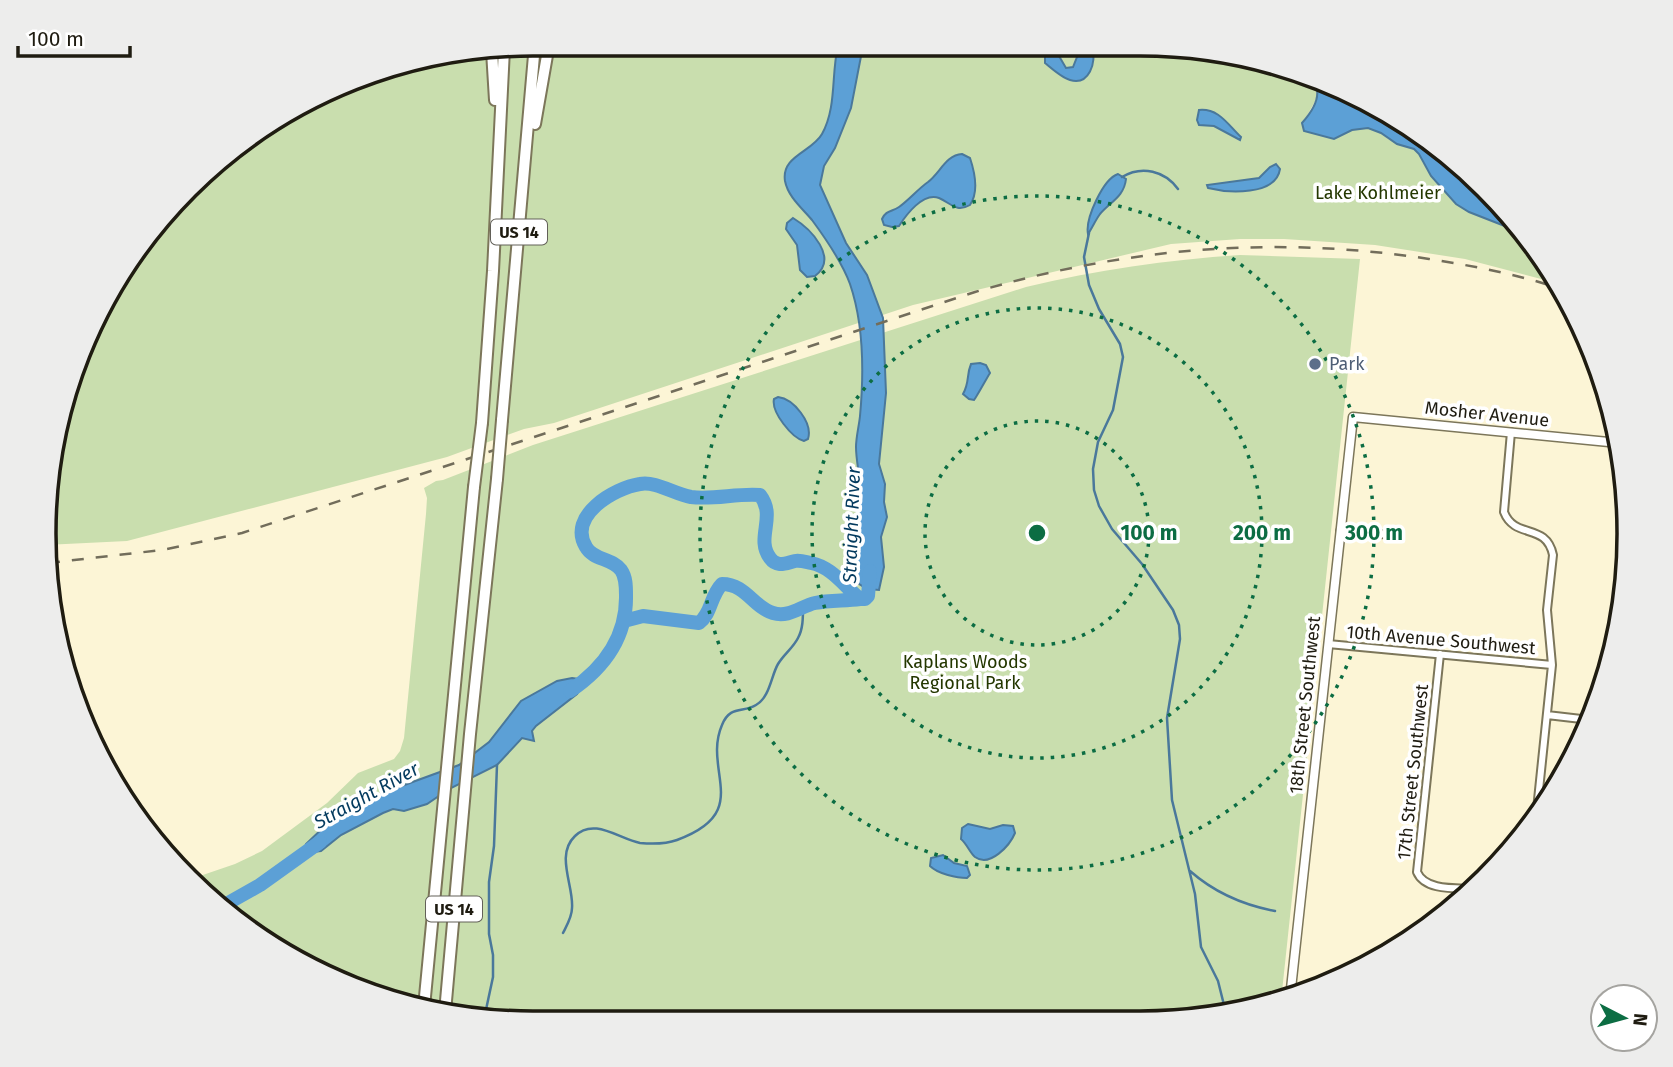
<svg xmlns="http://www.w3.org/2000/svg" width="1673" height="1067" font-family="'Fira Sans',sans-serif">
	<style>
		.green { fill: #c9deae; fill-rule: evenodd }
		.water { fill: #5ca0d6; stroke: #4a789b; stroke-width: 2 }
		.lines { fill: none; stroke-linecap: round; stroke-linejoin: round }
		.stream { stroke: #4a789b; stroke-width: 2.5 }
		.river { stroke: #5ca0d6; stroke-width: 14 }
		.street-casing { stroke: #7c765a; stroke-width: 10 }
		.secondary-casing { stroke: #7c765a; stroke-width: 11 }
		.highway-casing { stroke: #7c765a; stroke-width: 14 }
		.street { stroke: #fff; stroke-width: 6 }
		.secondary { stroke: #fff; stroke-width: 8 }
		.highway { stroke: #fff; stroke-width: 10 }
		.rail { stroke: #726d5b; stroke-width: 2.5; stroke-dasharray: 12 12; stroke-linecap: butt }
		.highway-bridge-casing { stroke: #7c765a; stroke-width: 14; stroke-linecap: butt }
		.highway-bridge { stroke: #fff; stroke-width: 10 }
		.ring { fill: none; stroke: #0c6d43; stroke-width: 3.5; stroke-dasharray: 3.5 7 }
		.service-dot { fill: #5c6f8a; stroke: #fff; stroke-width: 2.5 }
		.labels { text-anchor: middle; stroke-width: 7; stroke-linejoin: round; paint-order: stroke }
		.shield { fill: #fff; stroke: #626058; stroke-width: 2 }
		.shield-label { font-size: 16px; font-weight: bold; fill: #1f1c11 }
		.park-label { font-size: 18px; fill: #243700; stroke: #fff }
		.service-label { font-size: 18px; fill: #4e5e75; stroke: #fff; text-anchor: start }
		.street-label { font-size: 18px; fill: #1f1c11; stroke: #fff }
		.water-label { font-size: 19px; font-style: italic; fill: #033a5e; stroke: #fff }
		.rim { fill: none; stroke: #1f1c11; stroke-width: 3.5 }
		.centre { fill: #0c6d43; stroke: #fff; stroke-width: 3.5 }
		.ring-label { font-size: 21px; text-anchor: middle; font-weight: bold; fill: #0c6d43; stroke: #fff; stroke-width: 7; stroke-linejoin: round; paint-order: stroke }
	</style>
	<rect width="100%" height="100%" fill="#fcf5d6"/>
	<!-- green -->
	<path class="green" d="M 533,44 L 1183,48 C 1210,55 1313,64 1318,96 L 1303,123 L 1304,131 L 1327,135 L 1331,139 L 1352,130 L 1368,128 L 1381,133 L 1388,139 L 1414,149 L 1419,154 L 1423,163 L 1456,204 L 1524,233 L 1560,284 L 1465,259 L 1375,245 L 1284,239 L 1240,239 L 1171,244 L 913,305 L 554,423 L 524,429 L 447,457 L 127,541 L 45,545 L 44,533 L 70,376 L 145,236 L 261,127 L 376,70 Z
		M 1240,255 L 1360,259 L 1281,1001 L 1267,1006 L 1172,1022 L 470,1019 L 346,986 L 235,922 L 194,878 L 235,864 L 262,851 L 327,803 L 358,773 L 394,759 L 400,751 L 404,738 L 426,514 L 427,498 L 424,488 L 436,481 L 443,480 L 533,445 L 1026,287 C 1096,270 1167,260 1240,255 ZM 489,742 L 486,771 C 474,779 459,783 447,790 C 439,795 432,802 424,805 C 411,810 404,808 392,810 C 368,813 339,836 321,851 L 307,844 L 321,828 L 354,806 L 388,791 L 459,765 Z"/>
	<!-- water -->
	<path class="water" d="M 838,46 L 863,46 L 851,108 L 835,148 L 824,166 L 820,185 L 846,243 L 867,275 L 883,318 L 886,393 L 879,464 L 885,484 L 884,502 L 887,517 L 881,537 L 884,567 L 879,590 L 867,589 L 848,577 C 866,552 858,523 856,495 C 856,486 858,477 858,468 C 857,461 856,454 856,447 C 856,437 859,426 860,416 C 864,373 864,325 850,284 C 842,262 826,239 812,220 C 803,209 788,197 785,181 C 781,156 812,152 822,134 C 837,107 831,74 838,46 Z
		M 1081,47 L 1092,48 C 1097,62 1089,86 1070,80 C 1062,78 1051,68 1045,63 L 1045,56 L 1051,52 L 1059,56 L 1066,68 L 1073,67 Z
		M 1293,72 L 1327,81 L 1438,145 L 1508,211 L 1525,234 L 1469,212 L 1456,204 L 1431,176 L 1419,154 L 1414,149 L 1397,144 L 1381,133 L 1368,128 L 1352,130 L 1334,139 L 1304,131 L 1302,123 C 1310,114 1319,102 1317,90 Z
		M 1199,110 C 1219,108 1228,125 1241,137 L 1240,140 L 1214,126 L 1199,125 L 1197,120 Z
		M 962,154 L 970,158 C 975,173 979,192 970,205 C 956,213 951,203 939,198 C 923,192 906,215 899,226 L 892,227 L 884,225 L 882,219 C 886,210 892,212 899,207 C 909,200 918,189 928,182 C 940,173 946,155 962,154 Z
		M 1276,164 L 1280,169 C 1276,196 1228,193 1208,188 L 1207,185 L 1259,178 L 1270,167 Z
		M 1118,174 L 1126,179 C 1124,197 1110,202 1100,214 C 1095,221 1092,228 1088,234 C 1085,219 1103,179 1118,174 Z
		M 793,218 C 811,229 839,258 815,276 L 807,277 L 800,270 L 797,245 L 786,229 L 787,223 Z
		M 980,363 L 986,365 L 990,373 C 988,376 976,398 974,400 L 969,399 L 963,394 C 970,381 966,376 971,364 Z
		M 778,397 C 794,399 813,423 808,439 L 804,441 C 792,438 771,412 774,399 Z
		M 572,678 L 586,680 L 577,694 L 536,726 L 532,731 L 534,741 L 522,738 L 497,765 L 449,789 L 427,804 L 404,811 L 393,809 L 383,813 L 341,835 L 321,851 L 303,853 L 306,844 L 328,823 L 354,806 L 388,791 L 459,765 L 489,742 L 521,701 L 557,681 Z
		M 968,824 L 990,829 L 1003,825 L 1013,826 L 1015,833 C 1010,845 990,868 975,857 C 970,853 967,844 961,839 L 962,828 Z
		M 943,855 L 954,863 L 967,866 L 970,875 L 967,878 C 957,878 938,874 930,866 L 931,858 Z"/>
	<g class="lines">
		<!-- stream -->
		<path class="stream" d="M 1122,177 C 1142,165 1165,171 1178,189
			M 1089,233 L 1084,257 L 1089,285 L 1099,309 L 1120,344 L 1123,357 L 1113,410 L 1098,442 L 1093,469 L 1094,490 L 1099,506 L 1112,529 L 1142,564 L 1173,610 L 1179,625 L 1180,639 L 1167,718 L 1172,800 L 1195,894 L 1201,947 L 1218,981 L 1226,1013
			M 1190,871 C 1215,893 1243,905 1275,911
			M 563,933 C 567,925 572,917 572,908 C 574,886 555,855 575,836 C 594,817 619,839 640,843 C 651,844 666,844 677,840 C 754,812 702,771 722,725 C 730,705 743,713 756,705 C 770,697 771,676 778,664 C 784,654 793,648 798,638 C 803,629 803,618 803,607
			M 484,1019 L 493,977 L 493,955 L 489,934 L 489,882 L 494,846 L 497,765"/>
		<!-- river -->
		<path class="river" d="M 624,621 L 643,616 L 699,623 C 712,613 710,596 722,584 C 746,584 753,607 773,613 C 789,618 801,606 815,603 C 830,600 845,601 860,599
			M 570,691 C 604,668 627,638 626,595 C 626,586 626,577 621,570 C 612,558 593,560 586,547 C 567,516 614,488 640,484 C 656,481 674,494 691,497 C 714,500 737,493 760,495 C 777,517 755,538 770,558 C 777,568 786,563 795,561 C 800,560 806,562 811,563 C 832,567 844,586 860,599 L 865,599 L 868,596 L 870,571
			M 221,907 L 260,885 L 320,842"/>
		<defs>
			<path id="street" d="M 1511,432 L 1504,512 C 1515,540 1546,522 1553,555 L 1547,610 L 1552,665 L 1536,819
				M 1340,531 L 1393,535
				M 1328,644 L 1552,665
				M 1440,654 L 1417,872 C 1425,891 1456,888 1474,889
				M 1547,715 L 1590,720"/>
			<path id="secondary" d="M 1290,998 L 1353,417 L 1619,443"/>
			<path id="highway" d="M 492,51 L 495,100
				M 535,124 L 549,44
				M 502,420 L 535,44
				M 482,423 L 493,271 L 504,49
				M 424,1007 L 474,487
				M 445,1012 L 470,734 L 497,479"/>
		</defs>
		<!-- street casing -->
		<use href="#street" class="street-casing"/>
		<!-- secondary casing -->
		<use href="#secondary" class="secondary-casing"/>
		<!-- highway casing -->
		<use href="#highway" class="highway-casing"/>
		<!-- street -->
		<use href="#street" class="street"/>
		<!-- secondary -->
		<use href="#secondary" class="secondary"/>
		<!-- highway -->
		<use href="#highway" class="highway"/>
		<!-- rail -->
		<path class="rail" d="M 48,563 L 162,550 L 242,533 L 975,292 C 1125,248 1274,235 1429,259 C 1474,266 1521,275 1564,290"/>
		<defs>
			<path id="highway-bridge" d="M 497,479 L 502,420
				M 474,487 L 482,423"/>
		</defs>
		<!-- highway-bridge casing -->
		<use href="#highway-bridge" class="highway-bridge-casing"/>
		<!-- highway-bridge -->
		<use href="#highway-bridge" class="highway-bridge"/>
	</g>
	<!-- distance rings -->
	<g class="ring">
		<circle cx="1037" cy="533" r="112"/>
		<circle cx="1037" cy="533" r="225"/>
		<circle cx="1037" cy="533" r="337"/>
	</g>
	<!-- markers -->
	<circle class="service-dot" cx="1315" cy="364" r="7"/>
	<g class="labels">
		<!-- shield labels -->
		<g class="shield">
			<rect x="491" y="219.5" width="56" height="25" rx="5"/>
			<rect x="426" y="896.5" width="56" height="25" rx="5"/>
		</g>
		<g class="shield-label">
			<text x="519" y="238">US 14</text>
			<text x="454" y="915">US 14</text>
		</g>
		<!-- park labels -->
		<g class="park-label">
			<text x="1378" y="199">Lake Kohlmeier</text>
			<text x="965" y="668">Kaplans Woods<tspan x="965" dy="21">Regional Park</tspan></text>
		</g>
		<!-- service labels -->
		<g class="service-label">
			<text x="1329" y="370">Park</text>
		</g>
		<!-- street labels -->
		<g class="street-label">
			<text transform="translate(1487 414) rotate(6)" y="6">Mosher Avenue</text>
			<text transform="translate(1441 640) rotate(5)" y="6">10th Avenue Southwest</text>
			<text transform="translate(1305 705) rotate(-84)" y="6">18th Street Southwest</text>
			<text transform="translate(1413 772) rotate(-84)" y="6">17th Street Southwest</text>
		</g>
		<!-- water labels -->
		<g class="water-label">
			<text transform="translate(851 525) rotate(-88)" y="7">Straight River</text>
			<text transform="translate(366 795) rotate(-29)" y="7">Straight River</text>
		</g>
	</g>
	<!-- crop -->
	<path d="M0 0H1673V1067H0ZM533 56H1140A477 477 0 0 1 1617 533V534A477 477 0 0 1 1140 1011H533A477 477 0 0 1 56 534V533A477 477 0 0 1 533 56Z" fill="#ededec" fill-rule="evenodd"/>
	<path class="rim" d="M533 56H1140A477 477 0 0 1 1617 533V534A477 477 0 0 1 1140 1011H533A477 477 0 0 1 56 534V533A477 477 0 0 1 533 56Z"/>
	<circle cx="1037" cy="533" r="10" class="centre"/>
	<g class="ring-label">
		<text x="1149" y="540">100 m</text>
		<text x="1262" y="540">200 m</text>
		<text x="1374" y="540">300 m</text>
	</g>
	<!-- north arrow -->
	<g transform="translate(1624 1018) rotate(96)"><circle r="33" fill="#ffffff" stroke="#a5a4a0" stroke-width="2"/>
	<path d="M0-5L12 26L0 18L-12 26Z" fill="#0c6d43"/>
	<text y="-10" font-size="19" font-weight="bold" text-anchor="middle" fill="#1f1c11">N</text>
	</g>
	<!-- scale -->
	<path d="M18 46v10h112v-10" fill="none" stroke="#1f1c11" stroke-width="3.5"/>
	<text x="28" y="46" font-size="21" fill="#1f1c11" stroke="#ffffff" stroke-width="5" paint-order="stroke">100 m</text>
</svg>
